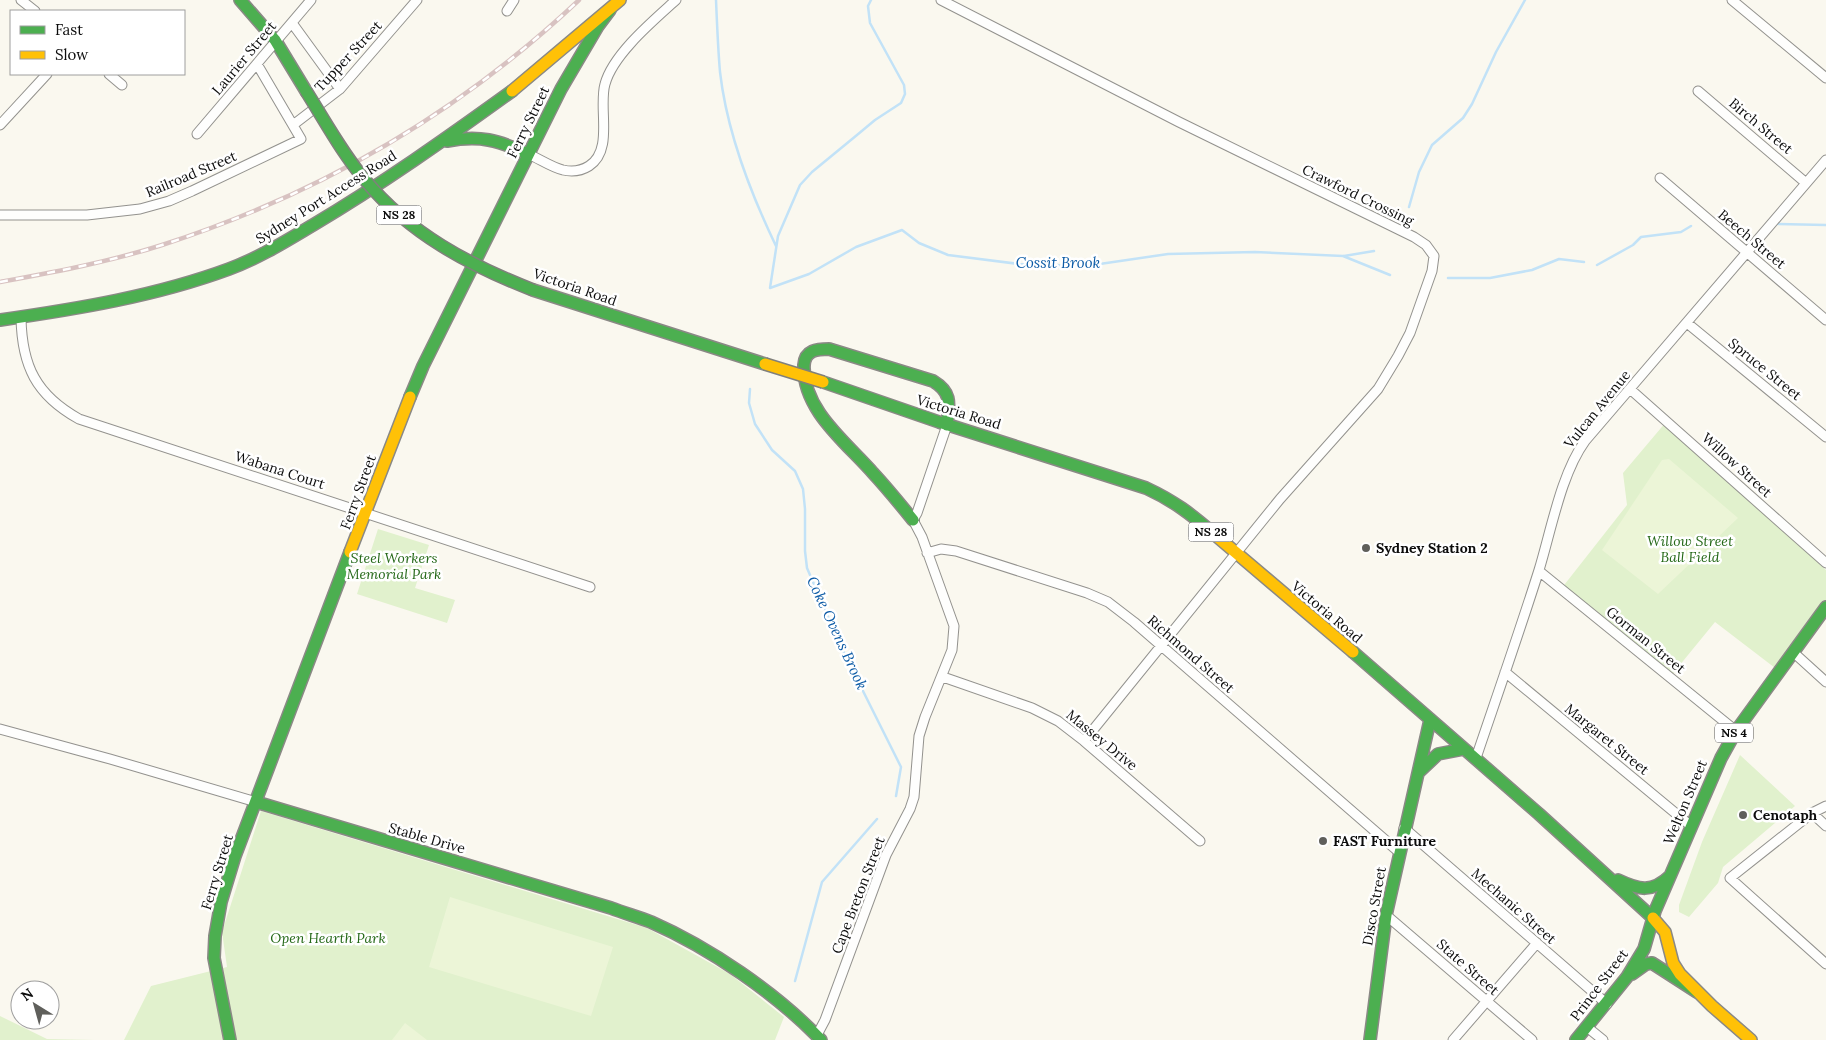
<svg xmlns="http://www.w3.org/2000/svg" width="1826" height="1040" font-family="Lora,serif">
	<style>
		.park { fill: #e1f1cd }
		.pitch { fill: #ecf5d7 }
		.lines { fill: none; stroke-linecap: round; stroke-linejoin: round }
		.stream { stroke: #c2e2f7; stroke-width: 2.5 }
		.street-casing { stroke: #93928e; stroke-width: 11 }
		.fast-casing { stroke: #8a8985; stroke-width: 14 }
		.slow-casing { stroke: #8a8985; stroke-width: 14 }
		.street { stroke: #fefefd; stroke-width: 9 }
		.fast { stroke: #4caf50; stroke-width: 11 }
		.slow { stroke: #ffc107; stroke-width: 11 }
		.rail-casing { stroke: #d8c2c1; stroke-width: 4.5 }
		.rail { stroke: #fff; stroke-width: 2.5; stroke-dasharray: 8; stroke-linecap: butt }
		.fast-bridge-casing { stroke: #80807c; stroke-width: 14; stroke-linecap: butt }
		.slow-bridge-casing { stroke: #80807c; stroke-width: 14; stroke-linecap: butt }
		.fast-bridge { stroke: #4caf50; stroke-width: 11 }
		.slow-bridge { stroke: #ffc107; stroke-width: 11 }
		.poi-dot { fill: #5f5f5b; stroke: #fff; stroke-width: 2 }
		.labels { text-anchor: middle; stroke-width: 5; stroke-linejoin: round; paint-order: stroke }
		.shield { fill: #fff; stroke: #555; stroke-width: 1 }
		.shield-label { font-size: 12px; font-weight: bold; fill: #0c0c0c }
		.street-label { font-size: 14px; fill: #0c0c0c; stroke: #fff }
		.park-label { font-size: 14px; font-style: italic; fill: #246817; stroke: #fff }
		.poi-label { font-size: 14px; font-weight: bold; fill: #0c0c0c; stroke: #fff; text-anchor: start }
		.water-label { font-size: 15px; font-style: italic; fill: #0c5ba6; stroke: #fff }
	</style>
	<rect width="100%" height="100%" fill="#faf8ef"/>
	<!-- park -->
	<path class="park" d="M 1666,422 L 1826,570 L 1826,608 L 1779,671 L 1715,622 L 1670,677 L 1561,589 L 1627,505 L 1623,473 Z
		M 378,529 L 429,545 L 415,588 L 455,600 L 447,623 L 357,594 Z
		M 1740,755 L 1795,806 L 1723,867 L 1718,883 L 1689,917 L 1679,912 L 1679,905 L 1702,842 Z
		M 261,811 L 647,928 L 730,974 L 784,1017 L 775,1040 L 124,1040 L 151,986 L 227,967 L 222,932 Z
		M 0,1016 L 47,1039 L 95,1040 L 0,1040 Z"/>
	<!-- pitch -->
	<path class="pitch" d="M 1669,459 L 1738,518 L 1658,594 L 1602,550 L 1662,460 Z
		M 450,897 L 613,947 L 591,1016 L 429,967 Z
		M 405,1023 L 427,1040 L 392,1040 Z"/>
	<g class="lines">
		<!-- stream -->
		<path class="stream" d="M 716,0 C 717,24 718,49 720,72 C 727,133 750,192 776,246
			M 871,0 L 868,6 L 870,23 L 904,85 L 905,94 L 901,103 L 875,120 L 857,135 L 812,172 L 800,185 L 778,236 L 770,288 L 809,274 L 856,247 L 902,230 L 919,243 L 948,255 L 1019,264 L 1086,266 L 1168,254 L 1255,252 L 1343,256 L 1390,275
			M 1409,207 L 1419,172 L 1432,145 L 1463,118 L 1472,104 L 1496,52 L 1525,0
			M 1778,224 L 1826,225
			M 1344,256 L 1374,251
			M 1597,265 L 1633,245 L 1641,237 L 1681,232 L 1691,226
			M 1448,278 L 1490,278 L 1532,270 L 1559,259 L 1584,262
			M 750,389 L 749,403 L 755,424 L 772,450 L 795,471 L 803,489 L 805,509 L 805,551 L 807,568 L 842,649 L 901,767 L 896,796
			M 795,981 L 822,882 L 877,819"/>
		<defs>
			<path id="street" d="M 21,0 L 35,11
				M 941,0 L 1179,122 L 1414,237 L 1426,245 L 1434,256 L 1432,271 L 1410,333 L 1398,356 L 1378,389 L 1280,499 L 1084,741
				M 1732,0 L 1826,78
				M 507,11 L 514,0
				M 292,23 L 340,89
				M 109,74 L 122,85
				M 1698,91 L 1806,183
				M 0,125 L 47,74
				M 293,125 L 340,89 L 417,0
				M 197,134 L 311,0
				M 528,154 C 540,159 551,167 563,170 C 572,172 581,171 589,166 C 614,150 598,108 605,84 C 613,54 654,20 676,0
				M 1660,178 L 1826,320
				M 0,215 L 87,215 L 140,209 L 169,201 L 192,191 L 301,139 L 257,64
				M 21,318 C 22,366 36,395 79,419 L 590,587
				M 1687,323 L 1826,437
				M 1630,389 L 1826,563
				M 927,553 L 941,549 L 956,551 L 1087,593 L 1108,602 L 1134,622 L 1399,852
				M 1539,571 L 1736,731
				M 1793,652 L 1826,682
				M 1505,672 L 1691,826
				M 943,677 L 1032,708 L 1058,721 L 1084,741 L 1200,841
				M 0,729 L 110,759 L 256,802
				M 1476,758 C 1497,696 1519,633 1539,570 C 1551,531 1561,474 1585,441 L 1826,160
				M 1826,806 L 1812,813 L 1730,878 L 1826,964
				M 1812,813 L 1826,826
				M 1404,828 L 1607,1004
				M 1386,915 L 1532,1040
				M 1587,1027 L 1603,1040
				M 817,1035 L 825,1020 L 886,855 L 910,809 L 914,797 L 919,736 L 925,717 L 952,650 L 954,626 L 922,537 L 913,520 L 917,513 L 947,425
				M 1453,1040 L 1537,943"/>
			<path id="fast" d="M 240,0 L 275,40 L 306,91
				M 447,141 C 480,135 498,140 528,154
				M 533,290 L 765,364
				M 0,320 C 77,309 156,296 229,269 C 259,258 286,241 313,225 C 382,184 447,138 512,91
				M 823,382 L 939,422 L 1146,488 C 1174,501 1191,514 1214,534
				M 410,397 L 423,366 L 561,89 L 598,26 L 610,10
				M 913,520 C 900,504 887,488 873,473 C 847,443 802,410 804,365 C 805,350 817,349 829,349 L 933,381 C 953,393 949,405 947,425
				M 1353,652 L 1539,814 L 1653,918
				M 1419,772 L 1438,754 L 1464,749
				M 256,802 L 611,908 C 624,913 638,917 651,922 C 710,948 776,993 821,1040
				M 1618,880 C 1639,890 1652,893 1670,876
				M 1632,974 L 1646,964 L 1652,963 L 1697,992
				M 230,1040 L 214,958 L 215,936 L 221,902 L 235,856 L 350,552
				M 1370,1040 L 1386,915 L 1430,720
				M 1576,1040 L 1627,977 L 1644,949 L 1655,911 L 1721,758 L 1736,731 L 1826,607"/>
			<path id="slow" d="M 512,91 L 620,0
				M 1214,534 L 1353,652
				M 350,552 L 410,397
				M 1653,918 L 1665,932 L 1673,963 L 1680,974 L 1712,1006 L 1751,1040"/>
		</defs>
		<!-- street casing -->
		<use href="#street" class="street-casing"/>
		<!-- fast casing -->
		<use href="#fast" class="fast-casing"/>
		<!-- slow casing -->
		<use href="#slow" class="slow-casing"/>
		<!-- street -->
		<use href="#street" class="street"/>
		<!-- fast -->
		<use href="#fast" class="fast"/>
		<!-- slow -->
		<use href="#slow" class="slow"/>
		<defs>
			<path id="rail" d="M 0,282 C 54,272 109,262 162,245 C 320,194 458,114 579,0"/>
		</defs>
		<!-- rail casing -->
		<use href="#rail" class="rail-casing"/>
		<!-- rail -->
		<use href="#rail" class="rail"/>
		<defs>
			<path id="fast-bridge" d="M 306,91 C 325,121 342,153 365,180 C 410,234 469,265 533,290"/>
			<path id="slow-bridge" d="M 765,364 L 823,382"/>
		</defs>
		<!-- fast-bridge casing -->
		<use href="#fast-bridge" class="fast-bridge-casing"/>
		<!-- slow-bridge casing -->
		<use href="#slow-bridge" class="slow-bridge-casing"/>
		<!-- fast-bridge -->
		<use href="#fast-bridge" class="fast-bridge"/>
		<!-- slow-bridge -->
		<use href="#slow-bridge" class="slow-bridge"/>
	</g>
	<!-- markers -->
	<g class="poi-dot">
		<circle cx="1366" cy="548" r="5"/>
		<circle cx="1743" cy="815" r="5"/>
		<circle cx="1323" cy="841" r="5"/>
	</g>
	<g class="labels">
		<!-- shield labels -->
		<g class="shield">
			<rect x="376.5" y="205.5" width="45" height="19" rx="4"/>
			<rect x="1188.5" y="522.5" width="45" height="19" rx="4"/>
			<rect x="1715" y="723.5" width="38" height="19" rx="4"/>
		</g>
		<g class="shield-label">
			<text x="399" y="219">NS 28</text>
			<text x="1211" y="536">NS 28</text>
			<text x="1734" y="737">NS 4</text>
		</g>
		<!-- street labels -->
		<g class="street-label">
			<text transform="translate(348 56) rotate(-47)" y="5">Tupper Street</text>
			<text transform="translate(244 58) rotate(-50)" y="5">Laurier Street</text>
			<text transform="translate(528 122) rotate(-64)" y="5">Ferry Street</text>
			<text transform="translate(1761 126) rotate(40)" y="5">Birch Street</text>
			<text transform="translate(191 174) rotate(-23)" y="5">Railroad Street</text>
			<text transform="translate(1358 195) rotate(26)" y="5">Crawford Crossing</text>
			<text transform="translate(326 197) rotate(-32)" y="5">Sydney Port Access Road</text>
			<text transform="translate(1752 239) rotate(40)" y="5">Beech Street</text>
			<text transform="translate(575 287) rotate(19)" y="5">Victoria Road</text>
			<text transform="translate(1765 369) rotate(39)" y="5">Spruce Street</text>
			<text transform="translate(1597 409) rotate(-51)" y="5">Vulcan Avenue</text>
			<text transform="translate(959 412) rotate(17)" y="5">Victoria Road</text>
			<text transform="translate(1737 465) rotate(42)" y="5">Willow Street</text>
			<text transform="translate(280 470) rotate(18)" y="5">Wabana Court</text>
			<text transform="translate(358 492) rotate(-70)" y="5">Ferry Street</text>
			<text transform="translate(1327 612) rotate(40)" y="5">Victoria Road</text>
			<text transform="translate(1646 640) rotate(39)" y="5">Gorman Street</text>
			<text transform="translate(1191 654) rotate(41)" y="5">Richmond Street</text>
			<text transform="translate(1607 739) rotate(39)" y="5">Margaret Street</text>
			<text transform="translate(1102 740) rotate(39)" y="5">Massey Drive</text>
			<text transform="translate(1685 802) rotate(-67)" y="5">Welton Street</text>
			<text transform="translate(427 838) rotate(16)" y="5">Stable Drive</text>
			<text transform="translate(217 872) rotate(-73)" y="5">Ferry Street</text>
			<text transform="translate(858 895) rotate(-69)" y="5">Cape Breton Street</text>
			<text transform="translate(1374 906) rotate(-80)" y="5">Disco Street</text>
			<text transform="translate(1514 906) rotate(41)" y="5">Mechanic Street</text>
			<text transform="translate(1468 967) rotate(41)" y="5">State Street</text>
			<text transform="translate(1599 985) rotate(-53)" y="5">Prince Street</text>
		</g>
		<!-- park labels -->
		<g class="park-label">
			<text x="1690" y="546">Willow Street<tspan x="1690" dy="16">Ball Field</tspan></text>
			<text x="394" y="563">Steel Workers<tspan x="394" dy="16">Memorial Park</tspan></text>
			<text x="328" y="943">Open Hearth Park</text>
		</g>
		<!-- poi labels -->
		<g class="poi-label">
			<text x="1376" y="553">Sydney Station 2</text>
			<text x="1753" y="820">Cenotaph</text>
			<text x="1333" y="846">FAST Furniture</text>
		</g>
		<!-- water labels -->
		<g class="water-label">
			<text x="1058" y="268">Cossit Brook</text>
			<text transform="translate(837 633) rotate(65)" y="5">Coke Ovens Brook</text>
		</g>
	</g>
	<!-- legend -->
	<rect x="10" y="10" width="175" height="65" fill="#ffffff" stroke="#9e9e9e"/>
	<rect x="20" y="26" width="25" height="8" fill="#4caf50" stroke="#9e9e9e"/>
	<text x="55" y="35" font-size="15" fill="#0c0c0c">Fast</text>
	<rect x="20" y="51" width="25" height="8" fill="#ffc107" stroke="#9e9e9e"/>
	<text x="55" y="60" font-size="15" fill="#0c0c0c">Slow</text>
	<!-- north arrow -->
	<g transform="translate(35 1005) rotate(323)"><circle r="24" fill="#ffffff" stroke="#9e9e9e"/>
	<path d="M0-4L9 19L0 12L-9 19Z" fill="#5f5f5b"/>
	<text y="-8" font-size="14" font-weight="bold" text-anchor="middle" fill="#0c0c0c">N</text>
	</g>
</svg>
